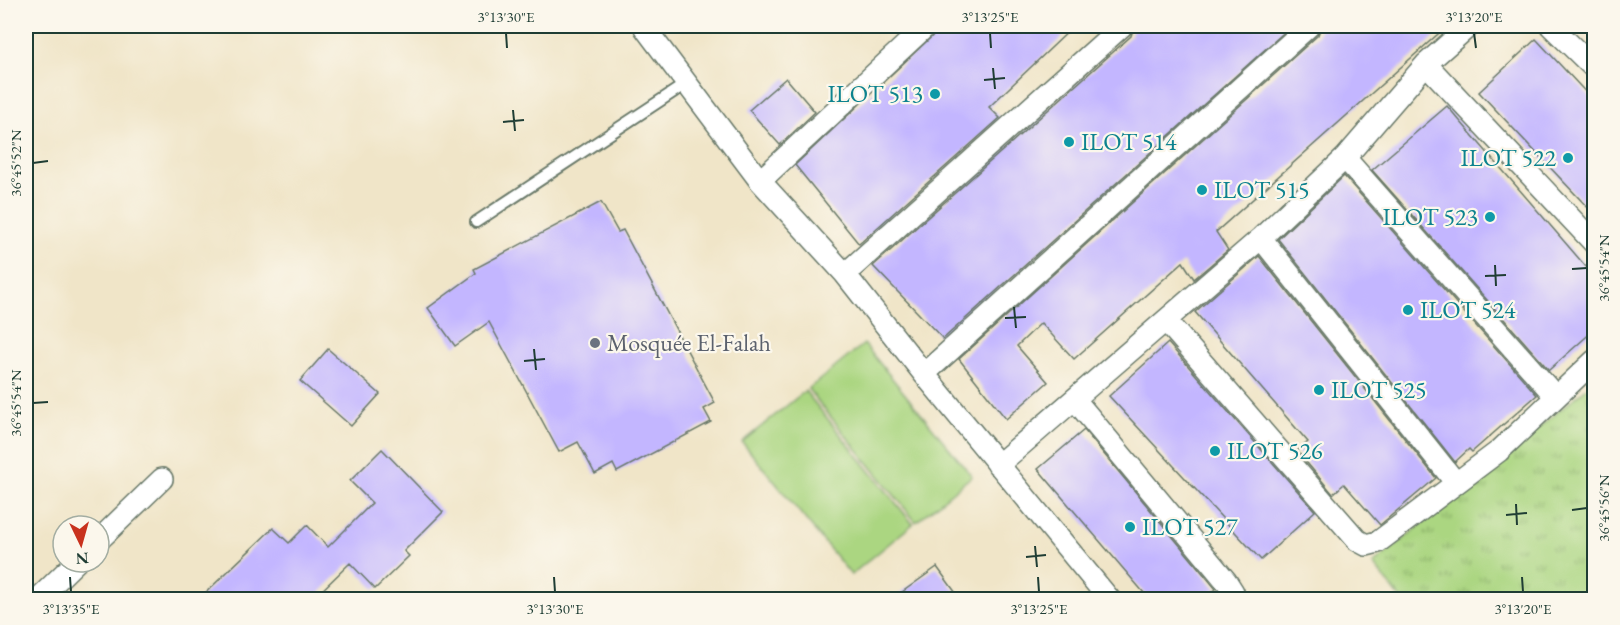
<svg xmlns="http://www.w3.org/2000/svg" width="1620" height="625" font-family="'EB Garamond',serif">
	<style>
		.grass { fill: url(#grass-tufts); stroke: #658a5a; stroke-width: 1.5 }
		.pitch { fill: #abd681; stroke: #658a5a; stroke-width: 1.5 }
		.building { fill: #c3b6ff }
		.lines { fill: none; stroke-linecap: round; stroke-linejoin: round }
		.service-casing { stroke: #687868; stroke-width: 14 }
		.minor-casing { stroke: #687868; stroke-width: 24 }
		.service { stroke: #fff; stroke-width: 10 }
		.minor { stroke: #fff; stroke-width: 21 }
		.ticks { fill: none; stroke: #1f3d34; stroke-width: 2 }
		.culture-dot { fill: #0f9aa8; stroke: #fbf7ec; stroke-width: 2 }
		.worship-dot { fill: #6b7280; stroke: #fbf7ec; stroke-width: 2 }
		.labels { text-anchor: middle; stroke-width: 4.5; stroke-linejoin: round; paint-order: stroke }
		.culture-label { font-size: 24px; fill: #0d838f; stroke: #fbf7ec; text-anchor: start }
		.worship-label { font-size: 24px; fill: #5b616d; stroke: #fbf7ec; text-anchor: start }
		.neatline { fill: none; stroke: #1f3d34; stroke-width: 2 }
		.ticks-label { font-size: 15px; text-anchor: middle; fill: #1f3d34 }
	</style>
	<defs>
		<pattern id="grass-tufts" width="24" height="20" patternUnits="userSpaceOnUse" patternTransform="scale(1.5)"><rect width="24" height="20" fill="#abd681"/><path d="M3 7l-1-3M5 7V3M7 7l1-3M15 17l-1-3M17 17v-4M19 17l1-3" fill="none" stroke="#8baf6a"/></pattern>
	</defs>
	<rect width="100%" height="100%" fill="#fbf7ec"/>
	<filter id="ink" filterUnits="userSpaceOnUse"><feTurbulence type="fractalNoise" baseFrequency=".0167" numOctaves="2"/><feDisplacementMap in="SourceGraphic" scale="12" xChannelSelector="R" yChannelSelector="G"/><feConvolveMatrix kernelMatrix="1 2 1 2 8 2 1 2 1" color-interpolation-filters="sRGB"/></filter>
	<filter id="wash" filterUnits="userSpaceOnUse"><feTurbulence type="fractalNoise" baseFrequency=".008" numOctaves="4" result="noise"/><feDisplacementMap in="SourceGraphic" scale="24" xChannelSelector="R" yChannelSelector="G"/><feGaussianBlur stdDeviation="1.35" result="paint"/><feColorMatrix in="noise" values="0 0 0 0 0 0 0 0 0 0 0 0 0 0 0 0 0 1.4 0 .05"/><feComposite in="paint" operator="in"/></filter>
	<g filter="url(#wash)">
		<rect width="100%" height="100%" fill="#f0e5c8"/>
		<!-- grass -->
		<path class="grass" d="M 1594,382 L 1594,599 L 1401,599 L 1373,564 Z"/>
		<!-- pitch -->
		<path class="pitch" d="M 864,344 L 972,476 L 916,522 L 808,389 Z
			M 805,391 L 913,524 L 851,575 L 742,442 Z"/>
		<g id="blocks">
			<!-- building -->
			<path class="building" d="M 943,26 L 1074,26 L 989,107 L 1000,118 L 859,244 L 795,165 Z
				M 1134,26 L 1291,26 L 943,339 L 873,266 L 1131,36 Z
				M 1321,26 L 1447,26 L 1216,232 L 1228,250 L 1194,279 L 1183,262 L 1074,359 L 1041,323 L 1017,346 L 1048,382 L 1006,419 L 959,359 L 1318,35 Z
				M 1536,39 L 1594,101 L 1594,214 L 1479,92 Z
				M 786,78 L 815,112 L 780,145 L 749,110 Z
				M 1447,106 L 1594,276 L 1594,330 L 1549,370 L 1372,170 Z
				M 1344,176 L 1537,395 L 1472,452 L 1469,449 L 1455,462 L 1278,239 Z
				M 601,202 L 618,232 L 623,230 L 715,403 L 704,409 L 711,422 L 617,472 L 613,464 L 595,474 L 578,442 L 559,452 L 489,322 L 455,346 L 428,308 L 476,273 L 474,269 Z
				M 1259,256 L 1436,478 L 1380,525 L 1344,484 L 1333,494 L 1297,451 L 1308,442 L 1195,312 Z
				M 1168,343 L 1315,511 L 1261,560 L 1109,396 Z
				M 328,349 L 380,394 L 351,426 L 300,381 Z
				M 1084,430 L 1216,589 L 1203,600 L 1150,600 L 1038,469 Z
				M 382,449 L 443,512 L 404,551 L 409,556 L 375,589 L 350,563 L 312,600 L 198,600 L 273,528 L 289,543 L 307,525 L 328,547 L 372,503 L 350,481 Z
				M 937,567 L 961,600 L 891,600 Z"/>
		</g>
	</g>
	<g filter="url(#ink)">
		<use href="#blocks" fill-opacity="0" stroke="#687868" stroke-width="1.5"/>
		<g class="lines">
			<defs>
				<path id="service" d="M 476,222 L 687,83"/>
				<path id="minor" d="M 649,26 L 645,28 L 760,181 L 845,274 L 924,374 L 1110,600
					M 1551,26 L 1594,68
					M 1426,64 L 1594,243
					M 1345,158 L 1555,396
					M 760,181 L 926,26
					M 1261,238 L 1456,483
					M 845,274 L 1122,26
					M 1167,322 L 1357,540 L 1366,545 L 1378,542 L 1499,451 L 1594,361
					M 924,374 L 1309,26
					M 1076,401 L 1226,581 L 1233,592 L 1230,600
					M 998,465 L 1261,238 L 1345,158 L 1426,64 L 1469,26
					M 99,540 L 162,479
					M 37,600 L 76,562"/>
			</defs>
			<!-- service casing -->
			<use href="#service" class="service-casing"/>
			<!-- minor casing -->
			<use href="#minor" class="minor-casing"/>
			<!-- service -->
			<use href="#service" class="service"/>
			<!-- minor -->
			<use href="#minor" class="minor"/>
		</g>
	</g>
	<!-- ticks -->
	<path class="ticks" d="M 506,33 L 507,48M 990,33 L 991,48M 1474,33 L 1476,48M 993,68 L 995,89M 984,80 L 1005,78M 513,110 L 515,131M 503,122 L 524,120M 33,163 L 48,161M 1495,265 L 1496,286M 1572,269 L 1587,268M 1485,276 L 1506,275M 1014,307 L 1016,328M 1005,318 L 1026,317M 534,349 L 536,370M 524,361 L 545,359M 33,403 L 48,402M 1516,504 L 1517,525M 1572,510 L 1587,508M 1506,515 L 1527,513M 1035,546 L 1037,567M 1026,557 L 1046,555M 70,577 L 71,592M 554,577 L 555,592M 1038,577 L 1039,592M 1522,577 L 1523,592"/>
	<!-- markers -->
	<g class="culture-dot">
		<circle cx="935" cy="94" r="6"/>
		<circle cx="1069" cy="142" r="6"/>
		<circle cx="1568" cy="158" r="6"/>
		<circle cx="1202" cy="190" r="6"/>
		<circle cx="1490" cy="217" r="6"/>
		<circle cx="1408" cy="310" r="6"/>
		<circle cx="1319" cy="390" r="6"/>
		<circle cx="1215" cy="451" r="6"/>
		<circle cx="1130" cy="527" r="6"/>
	</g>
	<circle class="worship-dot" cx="595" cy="343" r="6"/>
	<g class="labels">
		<!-- culture labels -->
		<g class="culture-label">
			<text x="923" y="102" text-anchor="end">ILOT 513</text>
			<text x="1081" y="150">ILOT 514</text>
			<text x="1556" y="166" text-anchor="end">ILOT 522</text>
			<text x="1214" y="198">ILOT 515</text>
			<text x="1478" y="225" text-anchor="end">ILOT 523</text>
			<text x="1420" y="318">ILOT 524</text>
			<text x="1331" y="398">ILOT 525</text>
			<text x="1227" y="459">ILOT 526</text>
			<text x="1142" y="535">ILOT 527</text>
		</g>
		<!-- worship labels -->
		<g class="worship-label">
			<text x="607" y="351">Mosquée El-Falah</text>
		</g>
	</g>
	<!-- margin -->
	<rect width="1620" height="625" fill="none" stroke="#fbf7ec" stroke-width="66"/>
	<!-- north arrow -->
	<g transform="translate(81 544) rotate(175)"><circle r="28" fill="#fbf7ec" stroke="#a3ada2" stroke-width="1.5"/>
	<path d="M0-4.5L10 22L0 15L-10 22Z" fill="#c8321e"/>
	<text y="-9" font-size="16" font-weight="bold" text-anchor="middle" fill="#1f3d34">N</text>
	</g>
	<rect x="33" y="33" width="1554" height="559" class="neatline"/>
	<g class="ticks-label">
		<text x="506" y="22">3°13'30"E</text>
		<text x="990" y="22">3°13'25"E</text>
		<text x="1474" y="22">3°13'20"E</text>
		<text transform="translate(16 163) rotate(-90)" y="5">36°45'52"N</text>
		<text transform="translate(1604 268) rotate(-90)" y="5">36°45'54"N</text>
		<text transform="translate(16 403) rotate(-90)" y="5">36°45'54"N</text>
		<text transform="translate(1604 508) rotate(-90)" y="5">36°45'56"N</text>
		<text x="71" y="614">3°13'35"E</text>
		<text x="555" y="614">3°13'30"E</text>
		<text x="1039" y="614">3°13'25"E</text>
		<text x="1523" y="614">3°13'20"E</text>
	</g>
</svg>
